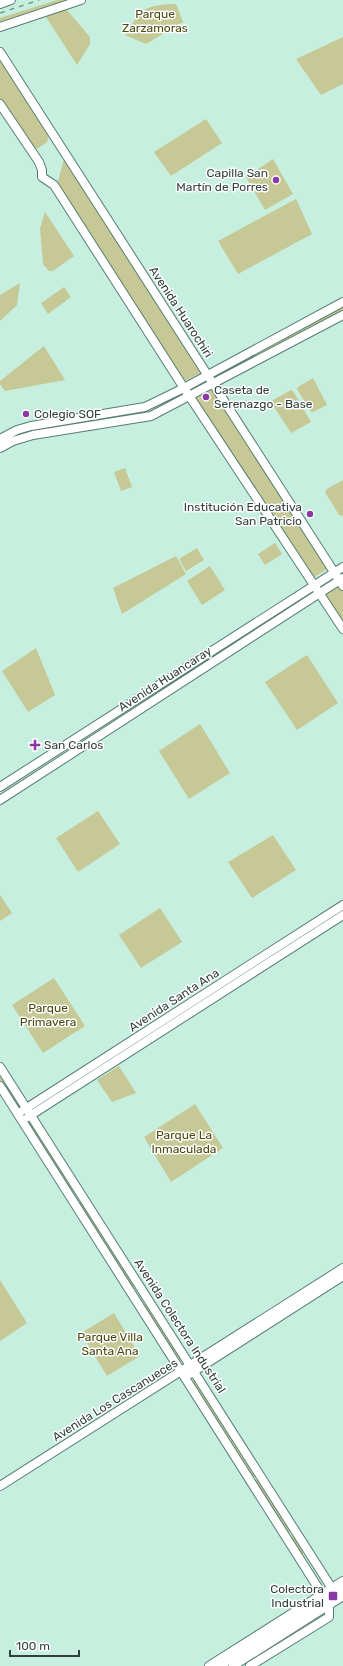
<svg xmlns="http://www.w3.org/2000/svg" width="343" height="1666" font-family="Rubik,sans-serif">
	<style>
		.green { fill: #c6c895 }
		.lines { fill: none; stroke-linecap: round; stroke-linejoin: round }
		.secondary-casing { stroke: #587e70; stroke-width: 10 }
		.primary-casing { stroke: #587e70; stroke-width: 10 }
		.secondary { stroke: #fff; stroke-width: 8 }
		.primary { stroke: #fff; stroke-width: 8 }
		.rail { stroke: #7b988d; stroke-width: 1.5; stroke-dasharray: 5 5; stroke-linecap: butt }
		.poi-dot { fill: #8b38a7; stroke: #fff; stroke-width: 1.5 }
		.labels { text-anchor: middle; stroke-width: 3; stroke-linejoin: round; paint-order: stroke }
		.park-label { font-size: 12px; fill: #494a10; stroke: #fff }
		.poi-label { font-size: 12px; fill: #30403a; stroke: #fff; text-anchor: end }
		.street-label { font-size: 12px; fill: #30403a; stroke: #fff }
	</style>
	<rect width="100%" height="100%" fill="#c6efdf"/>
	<!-- green -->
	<path class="green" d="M 57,0 L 67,0 L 0,22 L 0,18 Z
		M 176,4 L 183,22 L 146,44 L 125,35 C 142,8 144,5 176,4 Z
		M 66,9 L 90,37 L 90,44 L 77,65 L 46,17 Z
		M 343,37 L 343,84 L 321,95 L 296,59 Z
		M 0,60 L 49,136 L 47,142 L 37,149 L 34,148 L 0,99 Z
		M 206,119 L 222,143 L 171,176 L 154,152 Z
		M 64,159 L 202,372 L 185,381 L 57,185 Z
		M 273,159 L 293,194 L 265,210 L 246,177 Z
		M 296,199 L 312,234 L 238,274 L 218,241 Z
		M 45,212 L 74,256 L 53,271 L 49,271 L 43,264 L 40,228 Z
		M 20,283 L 17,305 L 0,321 L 0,295 Z
		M 64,287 L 71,297 L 48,314 L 41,303 Z
		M 343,306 L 343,313 L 219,379 L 216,373 Z
		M 44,346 L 65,380 L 5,391 L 0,384 L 0,381 Z
		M 313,378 L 327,405 L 313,412 L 311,412 L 297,389 L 298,387 Z
		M 214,389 L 329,568 L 311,579 L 195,399 Z
		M 291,390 L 293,391 L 311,422 L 291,433 L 272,404 L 273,400 Z
		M 142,412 L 142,415 L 0,445 L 18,434 L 29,431 Z
		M 125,468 L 132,487 L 121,491 L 114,472 Z
		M 343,480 L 343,515 L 342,516 L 339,515 L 325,492 L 327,489 Z
		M 275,543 L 282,554 L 265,565 L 258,554 Z
		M 197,548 L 204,560 L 186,571 L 179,559 Z
		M 176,556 L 186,574 L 122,614 L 113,588 Z
		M 210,566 L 225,590 L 202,605 L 187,581 Z
		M 338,584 L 343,592 L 343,625 L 323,594 Z
		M 36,648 L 55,695 L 28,712 L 2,671 Z
		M 307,655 L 338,703 L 297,730 L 265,682 Z
		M 200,724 L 230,773 L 189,799 L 159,751 Z
		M 98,811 L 120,844 L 78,872 L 56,838 Z
		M 273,835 L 296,870 L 252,898 L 228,862 Z
		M 0,895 L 12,913 L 0,921 Z
		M 160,908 L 182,942 L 141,968 L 119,935 Z
		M 54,978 L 85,1026 L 43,1053 L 12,1005 Z
		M 119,1066 L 136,1093 L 112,1102 L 97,1080 Z
		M 0,1072 L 22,1106 L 18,1110 L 0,1082 Z
		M 195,1104 L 223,1148 L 171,1182 L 144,1137 Z
		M 32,1123 L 77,1190 L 71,1194 L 29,1126 Z
		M 83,1200 L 136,1285 L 131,1289 L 78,1204 Z
		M 0,1280 L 27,1323 L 0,1341 Z
		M 147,1303 L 183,1359 L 178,1362 L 142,1306 Z
		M 114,1313 L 140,1356 L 107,1376 L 81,1333 Z
		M 196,1379 L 256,1476 L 253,1478 L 191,1383 Z
		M 258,1479 L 291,1531 L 287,1533 L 254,1482 Z
		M 294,1536 L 305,1552 L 300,1556 L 290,1538 Z"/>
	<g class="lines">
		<defs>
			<path id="secondary" d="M 0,4 L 11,0
				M 0,27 L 81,0
				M 0,52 L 343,586
				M 0,104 L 39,162 L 42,170 L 42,177 L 54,185 L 182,385 L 343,629
				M 0,439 L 17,430 L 31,426 L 145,407 L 184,388 L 343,302
				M 0,448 L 13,441 L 33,435 L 151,416 L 343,315
				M 0,1067 L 338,1598
				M 0,1086 L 329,1605 L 329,1617 L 250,1666
				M 22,1111 L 343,905
				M 28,1117 L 343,915
				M 190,1374 L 343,1276
				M 0,1486 L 343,1268
				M 209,1666 L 343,1581"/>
			<path id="primary" d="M 0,787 L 343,567
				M 0,800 L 343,578
				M 220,1666 L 343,1587
				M 233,1666 L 343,1596"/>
		</defs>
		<!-- secondary casing -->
		<use href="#secondary" class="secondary-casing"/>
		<!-- primary casing -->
		<use href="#primary" class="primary-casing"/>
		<!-- secondary -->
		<use href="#secondary" class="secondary"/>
		<!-- primary -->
		<use href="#primary" class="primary"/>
		<!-- rail -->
		<path class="rail" d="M 0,13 L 39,0"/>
	</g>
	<!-- markers -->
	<g class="poi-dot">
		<circle cx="276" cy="180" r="4"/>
		<circle cx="206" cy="397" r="4"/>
		<circle cx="26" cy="414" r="4"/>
		<circle cx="310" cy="514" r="4"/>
		<path d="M33 739h4v4h4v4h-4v4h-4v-4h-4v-4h4z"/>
		<rect x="328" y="1591" width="10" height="10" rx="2"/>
	</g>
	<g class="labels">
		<!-- park labels -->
		<g class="park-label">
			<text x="155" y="18">Parque<tspan x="155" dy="14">Zarzamoras</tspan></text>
			<text x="48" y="1012">Parque<tspan x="48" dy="14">Primavera</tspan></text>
			<text x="184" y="1139">Parque La<tspan x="184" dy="14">Inmaculada</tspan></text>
			<text x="110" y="1341">Parque Villa<tspan x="110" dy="14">Santa Ana</tspan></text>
		</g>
		<!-- poi labels -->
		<g class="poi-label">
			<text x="268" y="177">Capilla San<tspan x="268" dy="14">Martín de Porres</tspan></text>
			<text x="214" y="394" text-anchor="start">Caseta de<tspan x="214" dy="14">Serenazgo - Base</tspan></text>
			<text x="34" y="418" text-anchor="start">Colegio SOF</text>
			<text x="302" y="511">Institución Educativa<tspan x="302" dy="14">San Patricio</tspan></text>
			<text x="44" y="749" text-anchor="start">San Carlos</text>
			<text x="324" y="1593">Colectora<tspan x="324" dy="14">Industrial</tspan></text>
		</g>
		<!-- street labels -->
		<g class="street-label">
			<text transform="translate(181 312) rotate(57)" y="4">Avenida Huarochiri</text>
			<text transform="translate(165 679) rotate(-33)" y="4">Avenida Huancaray</text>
			<text transform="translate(174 1000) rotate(-33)" y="4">Avenida Santa Ana</text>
			<text transform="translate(180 1326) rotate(57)" y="4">Avenida Colectora Industrial</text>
			<text transform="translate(115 1400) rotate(-32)" y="4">Avenida Los Cascanueces</text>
		</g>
	</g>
	<!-- scale -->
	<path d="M10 1650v6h69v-6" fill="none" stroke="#30403a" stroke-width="2"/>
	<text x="16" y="1650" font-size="12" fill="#30403a" stroke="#ffffff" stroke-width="3" paint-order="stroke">100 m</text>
</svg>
